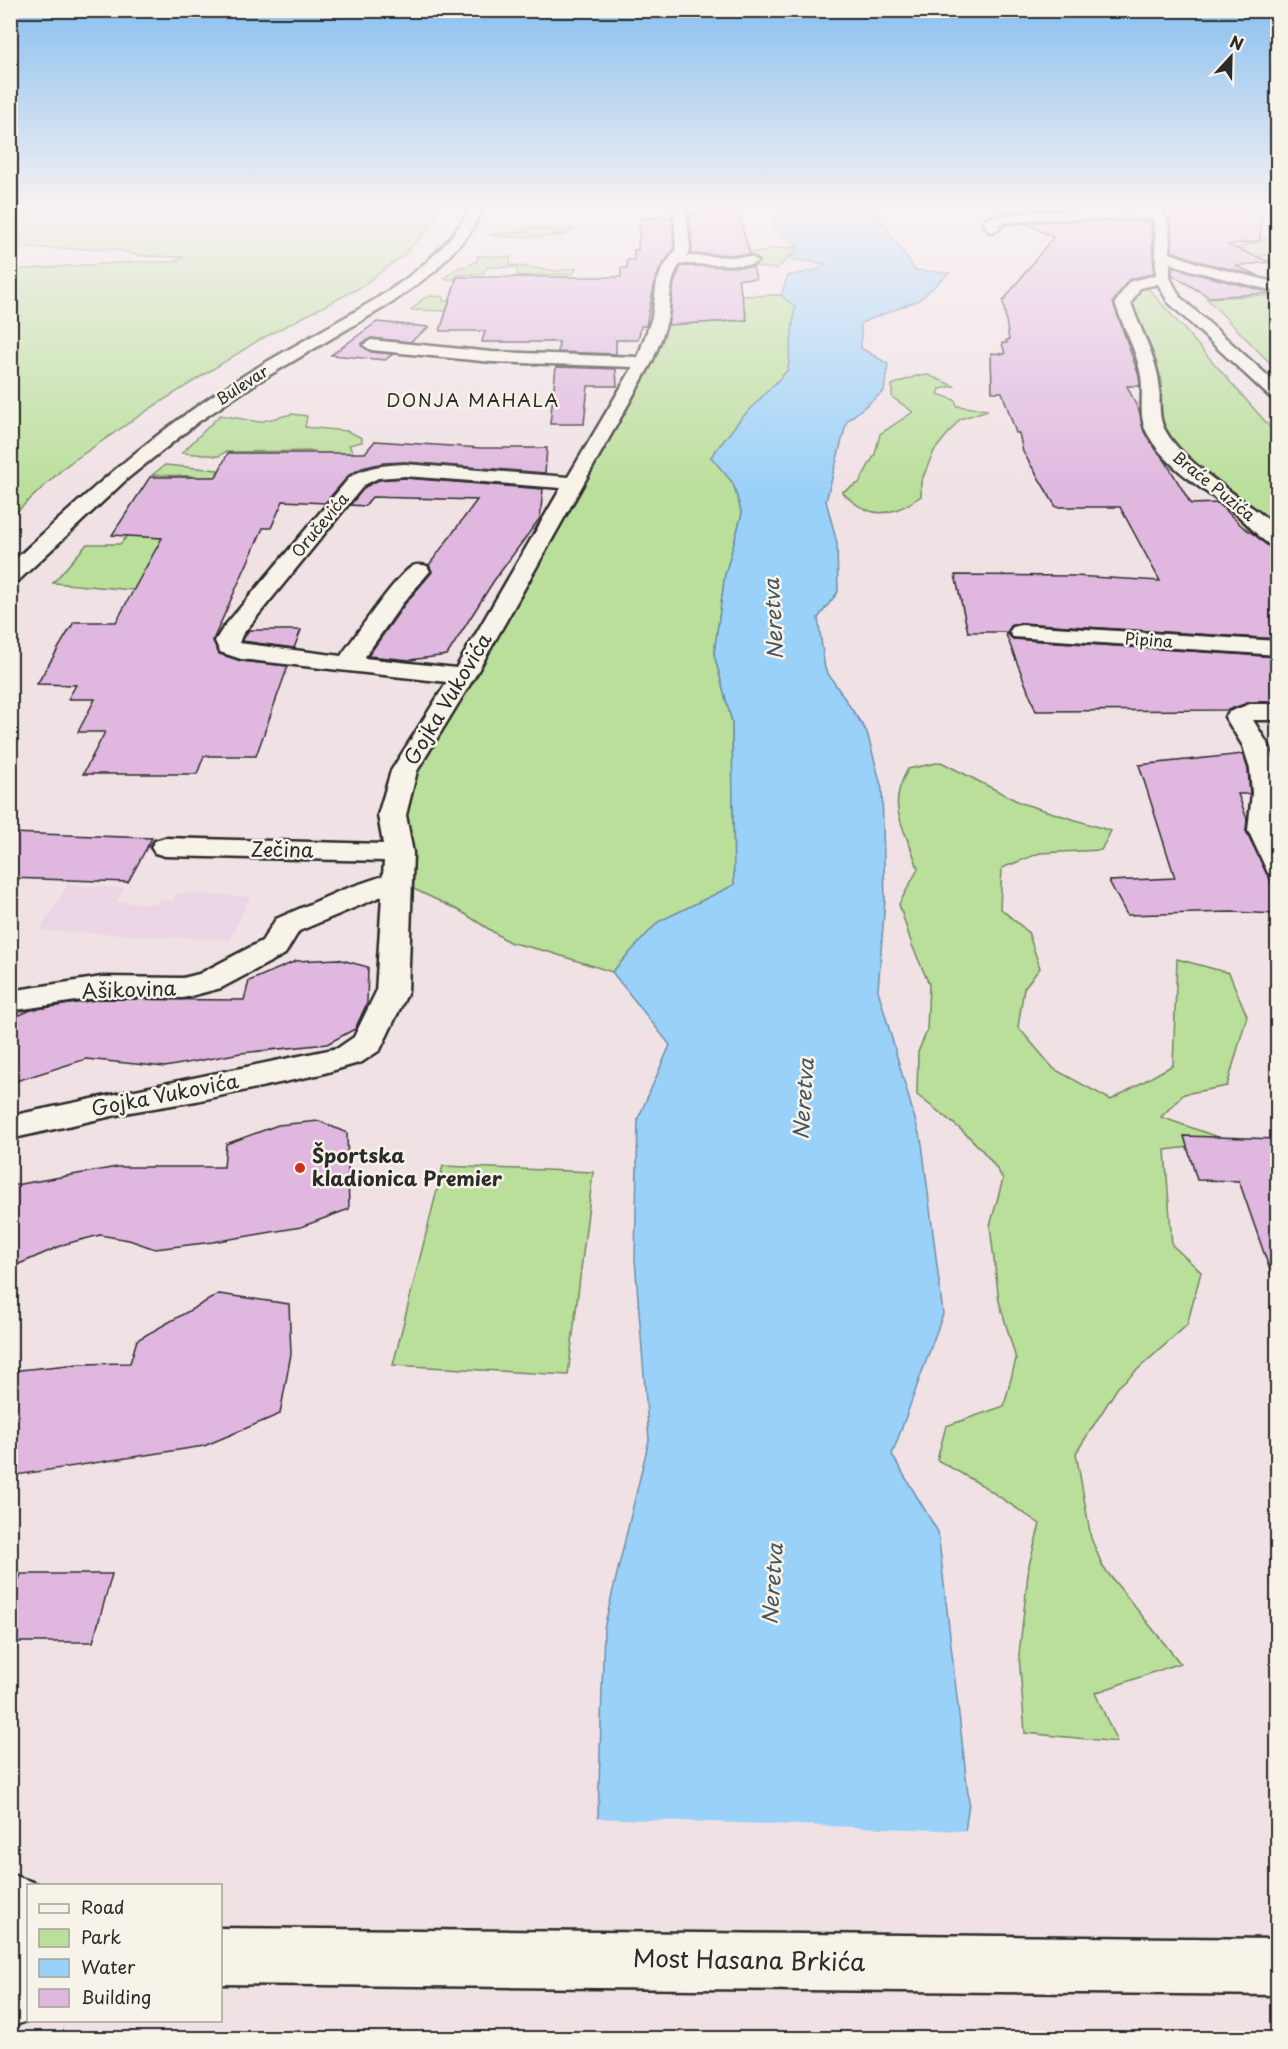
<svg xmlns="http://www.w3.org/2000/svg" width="1288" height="2049" font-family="'Playpen Sans',sans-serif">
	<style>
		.built { fill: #ebd4e3 }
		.green { fill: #b9df9a; stroke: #728562; stroke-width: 1.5 }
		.water { fill: #9ad1f9; stroke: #6e8fa7; stroke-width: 1.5 }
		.pier { fill: #f0e1e5 }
		.building { fill: #dfb7df; stroke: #2b2b2b; stroke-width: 1.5 }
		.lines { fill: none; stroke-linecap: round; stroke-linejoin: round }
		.minor-casing { stroke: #2b2b2b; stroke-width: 5 }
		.major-casing { stroke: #2b2b2b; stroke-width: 5 }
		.minor { fill: #f7f3e8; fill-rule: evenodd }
		.major { fill: #f7f3e8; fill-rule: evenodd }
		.poi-dot { fill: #c8321e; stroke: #f7f3e8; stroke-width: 2 }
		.labels { text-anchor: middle; stroke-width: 5; stroke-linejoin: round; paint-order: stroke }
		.far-street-label { font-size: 16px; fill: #2b2b2b; stroke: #f7f3e8 }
		.far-quarter-label { font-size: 18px; letter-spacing: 1.5px; fill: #2b2b2b; stroke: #f7f3e8 }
		.street-label { font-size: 20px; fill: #2b2b2b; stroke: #f7f3e8 }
		.poi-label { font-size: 20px; font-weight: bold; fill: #2b2b2b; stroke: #f7f3e8; text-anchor: start }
		.water-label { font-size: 21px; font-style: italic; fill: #47545e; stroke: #f7f3e8 }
		.near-street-label { font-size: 24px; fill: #2b2b2b; stroke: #f7f3e8 }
	</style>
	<rect width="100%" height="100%" fill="#f0e1e5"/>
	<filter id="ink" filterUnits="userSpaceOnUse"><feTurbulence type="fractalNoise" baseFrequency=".0167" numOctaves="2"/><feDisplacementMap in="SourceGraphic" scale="12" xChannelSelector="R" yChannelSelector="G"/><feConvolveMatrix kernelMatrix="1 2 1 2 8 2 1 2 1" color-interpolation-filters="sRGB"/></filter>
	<g filter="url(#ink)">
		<!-- built -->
		<path class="built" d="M 68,885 L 124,888 L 116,902 L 156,904 L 159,900 L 172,901 L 177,893 L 250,897 L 229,940 L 40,930 Z"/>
		<!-- green -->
		<path class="green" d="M 11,207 L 441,207 L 430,226 L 404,255 L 359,288 L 259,340 L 151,408 L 67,465 L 11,517 L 11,270 L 133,262 L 173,262 L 184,257 L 142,256 L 112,249 L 11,248 Z
			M 525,228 L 546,228 L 547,230 L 573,230 L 567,234 L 551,234 L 562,236 L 505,237 L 489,235 L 522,232 Z
			M 1277,235 L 1277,252 L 1263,256 L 1231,261 L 1235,249 Z
			M 799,247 L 777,269 L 739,265 L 739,262 L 721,260 L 723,254 L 729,252 L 766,252 L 769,249 Z
			M 477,256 L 510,257 L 510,265 L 558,271 L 576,268 L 573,274 L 518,276 L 517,267 L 487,267 L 484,273 L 457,275 L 454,280 L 444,278 L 460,267 L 466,267 L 477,261 Z
			M 1137,287 L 1147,287 L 1277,435 L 1277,532 L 1173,447 L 1158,427 L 1162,380 L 1132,311 L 1128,306 Z
			M 781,295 L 795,306 L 788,370 L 739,421 L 711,457 L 733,483 L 742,514 L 725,575 L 714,654 L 732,722 L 734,885 L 658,922 L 612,972 L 549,952 L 509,942 L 462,912 L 397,881 L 404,771 L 463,676 L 657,323 L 732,321 L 724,296 Z
			M 1277,295 L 1278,295 L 1277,370 L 1206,298 Z
			M 431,296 L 444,297 L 443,301 L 458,301 L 492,312 L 411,310 L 424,298 Z
			M 928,375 L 954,386 L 940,389 L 938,394 L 955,400 L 957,406 L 988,410 L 960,419 L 934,451 L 921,482 L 921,496 C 891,518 869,520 842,492 L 859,483 L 875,454 L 880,434 L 913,412 L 892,397 L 892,385 L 916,376 Z
			M 292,414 L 307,416 L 305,427 L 347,431 L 362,438 L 362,442 L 349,445 L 354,455 L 319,459 L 315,451 L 225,452 L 219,456 L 182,453 L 220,415 L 259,422 Z
			M 165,465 L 218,470 L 186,585 L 133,590 L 53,583 L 87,544 L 120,544 L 152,509 L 191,486 L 191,476 L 152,475 Z
			M 941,762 L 1021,803 L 1111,831 L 1101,850 L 1040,853 L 1002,868 L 1000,908 L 1028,932 L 1040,968 L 1024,988 L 1018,1027 L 1054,1069 L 1111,1100 L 1173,1065 L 1177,959 L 1229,973 L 1247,1016 L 1227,1086 L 1184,1094 L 1161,1117 L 1232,1142 L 1165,1150 L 1172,1245 L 1201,1272 L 1187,1325 L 1118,1387 L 1076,1453 L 1091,1538 L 1103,1567 L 1180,1663 L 1095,1693 L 1117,1742 L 1025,1733 L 1019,1655 L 1029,1565 L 1040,1524 L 980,1484 L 937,1460 L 946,1426 L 1004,1406 L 1016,1359 L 999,1301 L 990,1226 L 1003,1179 C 983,1143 949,1120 917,1095 L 918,1052 L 927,1031 L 929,984 L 912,945 L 899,904 L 918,869 C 907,829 884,810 908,769 Z
			M 443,1166 L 593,1172 L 568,1375 L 393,1365 Z"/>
		<!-- water -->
		<path class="water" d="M 768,207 L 868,207 L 878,215 L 915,270 L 949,273 L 919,300 L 861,323 L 861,348 L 888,364 L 884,391 L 847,421 L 826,501 L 837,543 L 838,592 L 818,618 L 825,669 L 867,732 L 882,789 L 885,900 L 878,990 L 922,1144 L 943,1314 L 892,1455 L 938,1532 L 969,1802 L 938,2038 L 584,2038 L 598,1816 L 604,1628 L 649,1440 L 635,1259 L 638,1119 L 670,1045 L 612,972 L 658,922 L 734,885 L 732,722 L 714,654 L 725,575 L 742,514 L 733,483 L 711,457 L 739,421 L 788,370 L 795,307 L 781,295 L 788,276 L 817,270 L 826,264 L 789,259 L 799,247 L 773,225 L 776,215 Z"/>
		<!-- pier -->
		<path class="pier" d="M 595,1818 L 968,1831 L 941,2038 L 581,2038 Z"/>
		<!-- building -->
		<path class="building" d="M 991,207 L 1146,207 L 1146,209 L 1042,209 L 1004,213 Z
			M 1162,207 L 1262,207 L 1260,241 L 1227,245 L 1270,262 L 1236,266 L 1260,276 L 1201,262 L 1172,251 L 1171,225 Z
			M 689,213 L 738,213 L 750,255 L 690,254 L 692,250 Z
			M 672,217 L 674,249 L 660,268 L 655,281 L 646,326 L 641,326 L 638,340 L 616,340 L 616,354 L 558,352 L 559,342 L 482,342 L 485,331 L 440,331 L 457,277 L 621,277 L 621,268 L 627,268 L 627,260 L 634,260 L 634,250 L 638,250 L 640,218 Z
			M 1042,221 L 1151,221 L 1154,273 L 1128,280 L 1113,302 L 1139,376 L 1140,386 L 1127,386 L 1140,413 L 1144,432 L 1166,462 L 1191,504 L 1218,503 L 1242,526 L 1278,552 L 1278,639 L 1021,623 L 1011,626 L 1007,633 L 1013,639 L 1278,657 L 1278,702 L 1250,702 L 1228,710 L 1036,711 L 1005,632 L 968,632 L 955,575 L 1074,576 L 1160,581 L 1120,507 L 1056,507 L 1023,452 L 1019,433 L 1016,433 L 1002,392 L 992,392 L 991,353 L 1005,354 L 1002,343 L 1007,343 L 1006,340 L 1009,340 L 1003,301 L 1053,237 L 1025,223 Z
			M 681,266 L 753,267 L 756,279 L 738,279 L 747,320 L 668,325 L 674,283 Z
			M 1172,266 L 1189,272 L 1272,293 L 1209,297 L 1172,275 Z
			M 377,322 L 429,327 L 410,342 L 371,338 L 361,344 L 371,352 L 393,354 L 385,360 L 331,355 Z
			M 556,367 L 616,369 L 617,386 L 588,386 L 584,424 L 550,424 Z
			M 375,441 L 481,448 L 547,448 L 545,473 L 405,462 L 383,463 L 362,468 L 349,475 L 325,503 L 283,501 L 271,528 L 263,528 L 213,640 L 219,654 L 241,661 L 288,666 L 256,756 L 204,756 L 197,774 L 83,774 L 105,732 L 78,732 L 95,699 L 68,699 L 76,685 L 37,684 L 74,622 L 116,622 L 162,538 L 112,535 L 150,477 L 216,477 L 228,453 L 365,453 Z
			M 405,478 L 543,489 L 540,518 L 493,582 L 447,655 L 410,660 L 368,656 L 404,605 L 432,572 L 429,565 L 477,500 L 372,497 L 365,506 L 350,505 L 365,487 L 379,480 Z
			M 249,630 L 301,630 L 294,648 L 242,641 Z
			M 1243,754 L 1248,769 L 1250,794 L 1238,794 L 1247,819 L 1246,831 L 1268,875 L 1278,899 L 1278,914 L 1231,912 L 1127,915 L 1109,881 L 1175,878 L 1139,765 Z
			M 10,833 L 152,838 L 128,882 L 10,878 Z
			M 338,959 L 368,967 L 367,1003 L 355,1029 L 327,1044 L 241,1053 L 165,1067 L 86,1059 L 10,1083 L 10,1019 L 31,1010 L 102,999 L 244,1000 L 249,981 L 296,961 Z
			M 319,1121 L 347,1133 L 349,1209 L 301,1227 L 213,1242 L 155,1249 L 129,1240 L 100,1235 L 65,1244 L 10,1268 L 10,1186 L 117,1167 L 224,1167 L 226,1144 L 278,1125 Z
			M 1184,1136 L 1278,1139 L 1278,1275 L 1272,1276 L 1239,1181 L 1197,1180 Z
			M 219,1294 L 289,1304 L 291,1354 L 280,1414 L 204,1446 L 10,1476 L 10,1371 L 79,1364 L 130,1363 L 137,1340 Z
			M 21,1574 L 112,1574 L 93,1642 L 10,1642 L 10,1606 Z"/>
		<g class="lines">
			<defs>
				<path id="minor" d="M 674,207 L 686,207 L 690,250 L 686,256 L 751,257 L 758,261 L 751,265 L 680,264 C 669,280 671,298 668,316 C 665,331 658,347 652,362 L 475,676 L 417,771 L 406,815 L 413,853 L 408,992 L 380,1050 L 362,1062 L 321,1074 L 196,1101 L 130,1112 L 10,1139 L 10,1116 L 338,1048 L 354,1037 L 376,992 L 382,896 L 299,931 L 285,954 L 221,988 L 183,998 L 102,997 L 10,1011 L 10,991 L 102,977 L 183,978 L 199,974 L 262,941 L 276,919 L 342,890 L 383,876 L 384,861 L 165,856 L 155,853 L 151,847 L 155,841 L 165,838 L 383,844 L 378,815 L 391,771 L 447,682 L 241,659 L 220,652 L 215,641 L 223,628 L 350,477 C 367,466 386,465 405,464 L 568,477 L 633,367 L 492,362 L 371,350 L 363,345 L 371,340 L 492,352 L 638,357 L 652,317 L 657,282 L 662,269 L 676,250 ZM 405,476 L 561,488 L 456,668 L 364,658 L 402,604 L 430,571 L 427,566 C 422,565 418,564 413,566 C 397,574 354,638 341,656 L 239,643 L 242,635 L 364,485 L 378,478 Z
					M 1148,207 L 1160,207 L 1169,225 L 1170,253 L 1200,264 L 1278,283 L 1278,292 L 1190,270 L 1170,263 L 1170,278 L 1180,297 L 1278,385 L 1278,400 L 1272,399 L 1168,302 L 1158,284 L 1140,288 L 1131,303 C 1139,327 1153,351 1158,376 C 1162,393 1156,414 1165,430 C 1183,464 1242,497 1272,523 L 1278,530 L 1278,549 C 1265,546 1248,523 1236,514 C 1206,490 1164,467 1146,431 C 1138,414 1144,394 1141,376 C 1137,351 1123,327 1115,303 L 1129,282 L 1156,275 L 1155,225 L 1153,219 L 1042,219 L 998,224 L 1000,228 L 993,232 L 988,231 L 983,221 L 990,217 L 1042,211 L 1149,211 Z
					M 1021,625 L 1278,641 L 1278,655 L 1013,637 L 1009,632 L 1013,627 Z
					M 1250,704 L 1278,704 L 1278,720 L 1253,720 L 1269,746 L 1276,769 L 1278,876 L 1268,873 L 1248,830 L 1252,793 L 1250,769 L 1243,746 L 1225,717 L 1229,712 Z"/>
				<path id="major" d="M 472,207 L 484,207 L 470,233 L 435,271 L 393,302 L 261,380 L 198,422 L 128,478 L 18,581 L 10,582 L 10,564 C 72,507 133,450 202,403 C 241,376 282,353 323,330 C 382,296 436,268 472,207 Z
					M 10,1874 L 44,1886 L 28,1886 L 30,2020 L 10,2027 Z
					M 220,1928 L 1278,1939 L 1278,1995 L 220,1984 Z"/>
			</defs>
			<!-- minor casing -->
			<use href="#minor" class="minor-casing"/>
			<!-- major casing -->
			<use href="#major" class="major-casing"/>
			<!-- minor -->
			<use href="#minor" class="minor"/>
			<!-- major -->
			<use href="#major" class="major"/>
		</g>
	</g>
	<!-- sky -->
	<linearGradient id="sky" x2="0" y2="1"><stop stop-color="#89c0ef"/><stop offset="0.42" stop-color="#f8f2f3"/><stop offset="1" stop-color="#f8f2f3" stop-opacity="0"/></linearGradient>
	<rect width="1288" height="494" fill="url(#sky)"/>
	<!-- markers -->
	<circle class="poi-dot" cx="300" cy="1168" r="6"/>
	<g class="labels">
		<!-- far-street labels -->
		<g class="far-street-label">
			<text transform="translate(242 385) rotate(-33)" y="6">Bulevar</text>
			<text transform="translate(1214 486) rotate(39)" y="6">Braće Puzića</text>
			<text transform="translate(320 525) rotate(-50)" y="6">Oručevića</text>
			<text transform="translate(1149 640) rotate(4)" y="6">Pipina</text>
		</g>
		<!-- far-quarter labels -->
		<g class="far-quarter-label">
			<text x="473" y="407">DONJA MAHALA</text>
		</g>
		<!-- street labels -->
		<g class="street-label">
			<text transform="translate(448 699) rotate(-59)" y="7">Gojka Vukovića</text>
			<text transform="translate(282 850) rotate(1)" y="7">Zečina</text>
			<text transform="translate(129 990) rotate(-2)" y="7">Ašikovina</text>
			<text transform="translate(165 1095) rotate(-11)" y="7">Gojka Vukovića</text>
		</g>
		<!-- poi labels -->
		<g class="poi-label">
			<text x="312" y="1163">Športska<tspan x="312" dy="23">kladionica Premier</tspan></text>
		</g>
		<!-- water labels -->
		<g class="water-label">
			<text transform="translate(774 619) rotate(-93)" y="7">Neretva</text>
			<text transform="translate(804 1099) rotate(-86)" y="7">Neretva</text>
			<text transform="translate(773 1584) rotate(-86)" y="7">Neretva</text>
		</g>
		<!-- near-street labels -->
		<g class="near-street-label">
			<text transform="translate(749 1961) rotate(1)" y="8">Most Hasana Brkića</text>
		</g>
	</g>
	<!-- margin -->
	<rect width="1288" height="2049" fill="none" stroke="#f7f3e8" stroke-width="36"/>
	<rect x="18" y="18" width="1252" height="2013" fill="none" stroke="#2b2b2b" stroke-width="2" filter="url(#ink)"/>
	<!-- legend -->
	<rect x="27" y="1884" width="195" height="138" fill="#f7f3e8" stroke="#a5a39c" stroke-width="1.5"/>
	<rect x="39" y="1904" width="30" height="9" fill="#f7f3e8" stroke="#a5a39c" stroke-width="1.5"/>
	<text x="81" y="1914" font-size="18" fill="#2b2b2b">Road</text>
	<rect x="39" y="1929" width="30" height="18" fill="#b9df9a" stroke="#a5a39c" stroke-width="1.5"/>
	<text x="81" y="1944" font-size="18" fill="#2b2b2b">Park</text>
	<rect x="39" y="1959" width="30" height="18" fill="#9ad1f9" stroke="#a5a39c" stroke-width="1.5"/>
	<text x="81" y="1974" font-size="18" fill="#2b2b2b">Water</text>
	<rect x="39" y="1989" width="30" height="18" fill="#dfb7df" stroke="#a5a39c" stroke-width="1.5"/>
	<text x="81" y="2004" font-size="18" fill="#2b2b2b">Building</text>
	<!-- north arrow -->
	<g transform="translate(1231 57) rotate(22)" stroke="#f7f3e8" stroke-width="4.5" paint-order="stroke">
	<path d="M0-4.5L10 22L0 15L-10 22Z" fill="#2b2b2b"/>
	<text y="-9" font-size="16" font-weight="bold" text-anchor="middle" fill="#2b2b2b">N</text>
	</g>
</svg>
